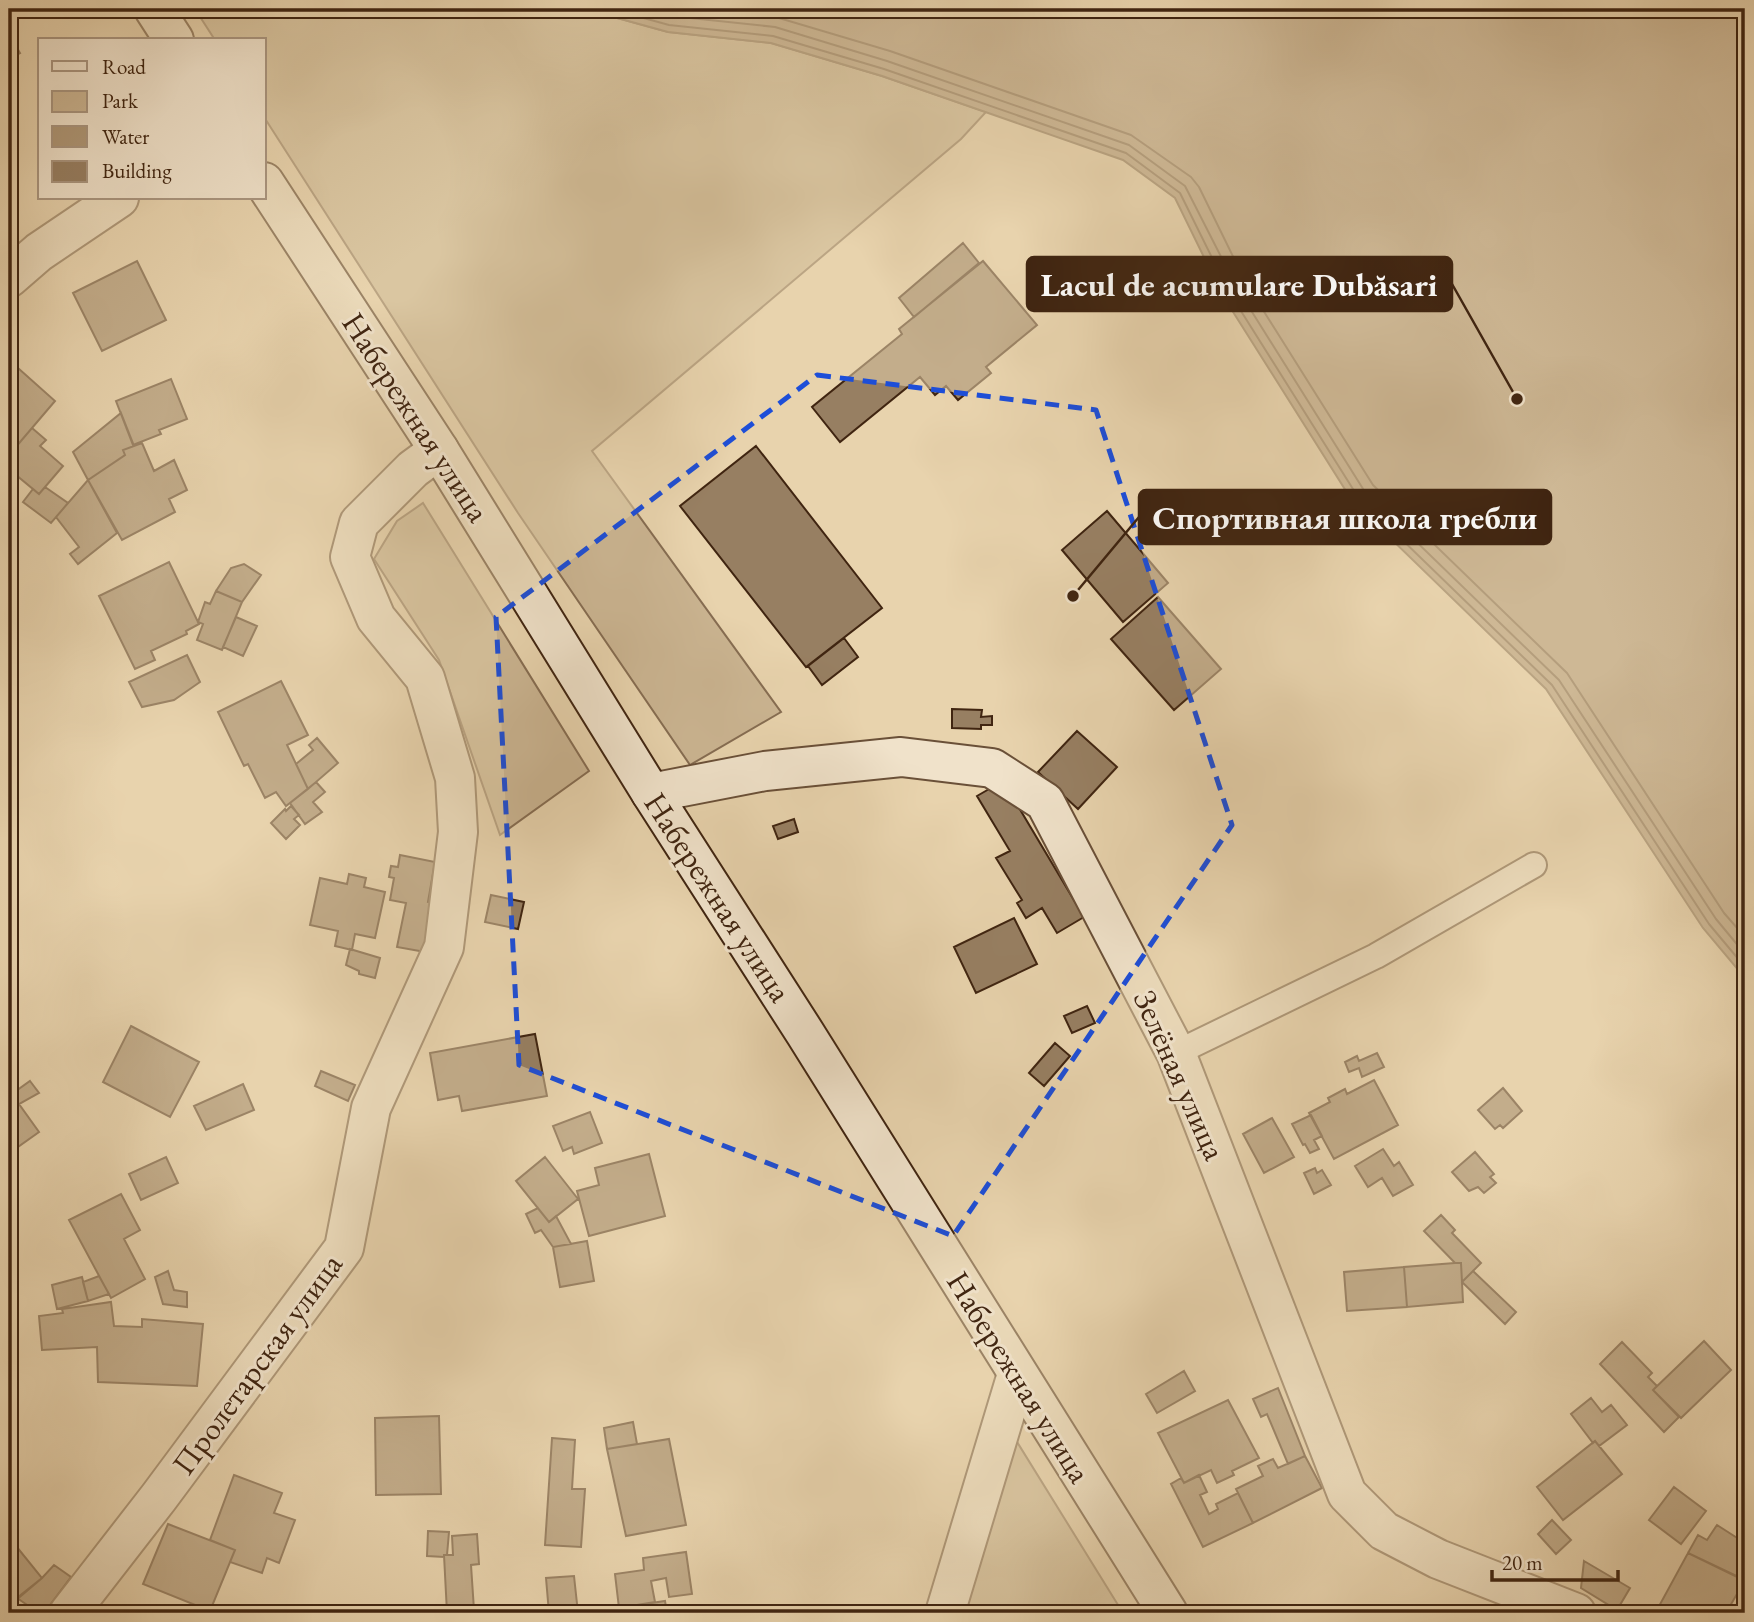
<svg xmlns="http://www.w3.org/2000/svg" width="1754" height="1622" font-family="'EB Garamond',serif">
	<style>
		.green { fill: #cbb592; stroke: #866d52; stroke-width: 2 }
		.water { fill: #af9878; stroke: #836a4f; stroke-width: 2 }
		.lines { fill: none; stroke-linecap: round; stroke-linejoin: round }
		.shore { stroke: #785e44; stroke-width: 2 }
		.building { fill: #977f62; stroke: #402511; stroke-width: 2 }
		.lane-casing { stroke: #6a5038; stroke-width: 28 }
		.street-casing { stroke: #6a5038; stroke-width: 42 }
		.secondary-casing { stroke: #402511; stroke-width: 42 }
		.lane { stroke: #f0e2ca; stroke-width: 24 }
		.street { stroke: #f0e2ca; stroke-width: 38 }
		.secondary { stroke: #f0e2ca; stroke-width: 38 }
		.marked { fill: none; stroke: #1d4ed8; stroke-width: 5; stroke-dasharray: 14 9; stroke-linejoin: round }
		.labels { text-anchor: middle; stroke-width: 6; stroke-linejoin: round; paint-order: stroke }
		.street-label { font-size: 32px; fill: #402511; stroke: #f0e2ca }
		.leader { fill: none; stroke: #402511; stroke-width: 2.5 }
		.callout-dot { fill: #402511; stroke: #f0e2ca; stroke-width: 2.5 }
		.callout { fill: #402511; stroke: #402511; stroke-width: 2.5 }
		.callout-label { font-size: 33px; text-anchor: middle; font-weight: bold; fill: #fff }
	</style>
	<rect width="100%" height="100%" fill="#e8d3ad"/>
	<filter id="stains"><feTurbulence type="fractalNoise" baseFrequency=".00286" numOctaves="4"/><feColorMatrix values="0 0 0 0 .2 0 0 0 0 .09 0 0 0 0 .02 0 0 0 .5 -.17"/></filter>
	<radialGradient id="worn" r=".72"><stop offset=".6" stop-color="#630" stop-opacity="0"/><stop offset="1" stop-color="#630" stop-opacity=".3"/></radialGradient>
	<!-- green -->
	<path class="green" d="M 195,9 L 594,9 L 610,16 L 668,32 L 771,43 L 882,76 L 986,112 L 961,139 L 592,451 L 781,712 L 690,765 L 518,513 L 264,117 L 264,40 L 215,40 Z
		M 423,503 L 589,771 L 500,835 L 439,660 L 374,559 L 397,521 Z
		M 1014,1437 L 1123,1613 L 960,1613 Z"/>
	<!-- water -->
	<path class="water" d="M 594,9 L 1745,9 L 1745,978 L 1703,928 L 1546,689 L 1353,502 L 1223,296 L 1175,198 L 1123,160 L 882,76 L 771,43 L 668,32 L 610,16 Z"/>
	<g class="lines">
		<!-- shore -->
		<path class="shore" d="M 611,9 L 669,25 L 773,36 L 884,69 L 1126,153 L 1180,193 L 1229,292 L 1358,497 L 1552,685 L 1709,924 L 1745,967
			M 644,9 L 671,16 L 775,27 L 887,61 L 1129,145 L 1185,186 L 1237,288 L 1365,492 L 1559,680 L 1716,919 L 1745,954
			M 701,9 L 779,18 L 890,51 L 1131,135 L 1191,177 L 1199,187 L 1246,283 L 1373,485 L 1567,673 L 1724,913 L 1745,937"/>
	</g>
	<!-- building -->
	<path class="building" d="M 11,37 L 20,53 L 9,59 L 9,39 Z
		M 963,243 L 979,263 L 914,317 L 899,298 Z
		M 137,261 L 166,320 L 102,351 L 73,293 Z
		M 983,261 L 1037,325 L 986,367 L 991,373 L 958,400 L 946,386 L 935,395 L 920,377 L 840,442 L 812,407 L 902,334 L 899,329 Z
		M 9,360 L 55,401 L 9,455 Z
		M 171,379 L 187,419 L 159,430 L 161,434 L 133,445 L 116,401 Z
		M 121,413 L 134,446 L 123,450 L 125,455 L 88,480 L 73,452 Z
		M 32,428 L 46,440 L 40,446 L 63,466 L 39,494 L 16,475 L 12,480 L 9,477 L 9,455 Z
		M 142,443 L 154,471 L 174,460 L 187,490 L 169,499 L 175,512 L 122,540 L 88,480 L 125,455 L 123,450 Z
		M 756,446 L 882,608 L 806,667 L 680,506 Z
		M 88,480 L 117,533 L 78,564 L 70,554 L 79,547 L 56,517 Z
		M 45,487 L 68,503 L 51,523 L 23,502 L 33,489 L 39,494 Z
		M 1107,511 L 1168,583 L 1123,622 L 1062,550 Z
		M 169,562 L 199,624 L 186,631 L 187,634 L 151,651 L 155,660 L 135,669 L 99,596 Z
		M 244,564 L 261,575 L 242,602 L 216,591 L 231,568 Z
		M 216,591 L 242,602 L 222,650 L 197,640 L 203,624 L 198,622 L 205,602 L 210,604 Z
		M 1158,597 L 1221,669 L 1174,710 L 1111,639 Z
		M 236,617 L 257,626 L 243,656 L 223,647 Z
		M 844,638 L 858,657 L 822,685 L 808,666 Z
		M 187,655 L 200,682 L 174,700 L 142,707 L 129,682 Z
		M 281,681 L 308,735 L 287,745 L 308,789 L 286,806 L 276,792 L 265,798 L 248,764 L 244,766 L 218,712 Z
		M 952,709 L 982,710 L 981,717 L 992,716 L 992,725 L 981,725 L 981,729 L 952,728 Z
		M 1077,731 L 1117,767 L 1078,809 L 1038,772 Z
		M 317,738 L 338,763 L 308,789 L 296,764 L 313,750 L 309,745 Z
		M 1003,781 L 1084,917 L 1057,933 L 1042,908 L 1026,918 L 1017,903 L 1022,900 L 996,858 L 1010,851 L 977,796 Z
		M 316,782 L 325,792 L 313,802 L 322,812 L 305,824 L 290,803 Z
		M 291,806 L 299,815 L 294,819 L 300,825 L 286,839 L 271,823 L 285,809 L 286,811 Z
		M 794,819 L 798,832 L 778,839 L 773,826 Z
		M 400,855 L 435,862 L 428,902 L 441,904 L 431,953 L 397,947 L 406,903 L 390,900 L 394,878 L 389,877 L 391,866 L 398,867 Z
		M 349,874 L 366,878 L 364,887 L 385,892 L 375,938 L 355,934 L 352,950 L 335,946 L 338,931 L 310,925 L 320,878 L 347,884 Z
		M 491,895 L 524,902 L 518,929 L 485,922 Z
		M 1014,918 L 1037,964 L 976,993 L 954,947 Z
		M 350,949 L 380,958 L 375,978 L 359,974 L 359,971 L 346,965 Z
		M 1087,1006 L 1095,1023 L 1072,1033 L 1064,1016 Z
		M 131,1026 L 199,1062 L 170,1117 L 103,1082 Z
		M 535,1034 L 547,1096 L 462,1111 L 459,1096 L 438,1100 L 430,1053 Z
		M 1055,1043 L 1070,1056 L 1044,1086 L 1029,1073 Z
		M 1377,1053 L 1384,1067 L 1362,1077 L 1359,1068 L 1349,1072 L 1345,1062 L 1357,1056 L 1359,1061 Z
		M 321,1071 L 355,1085 L 348,1101 L 315,1086 Z
		M 1374,1080 L 1398,1125 L 1334,1159 L 1309,1113 L 1330,1102 L 1328,1098 L 1345,1089 L 1347,1094 Z
		M 30,1081 L 39,1093 L 19,1104 L 39,1132 L 15,1149 L 9,1141 L 9,1096 Z
		M 243,1084 L 254,1110 L 206,1130 L 194,1106 Z
		M 1503,1088 L 1522,1111 L 1503,1128 L 1500,1125 L 1495,1129 L 1478,1110 Z
		M 590,1112 L 602,1143 L 574,1154 L 572,1147 L 563,1151 L 553,1126 Z
		M 1311,1115 L 1322,1136 L 1314,1140 L 1319,1149 L 1310,1153 L 1305,1144 L 1303,1145 L 1292,1124 Z
		M 1272,1118 L 1294,1157 L 1264,1173 L 1243,1134 Z
		M 1383,1149 L 1394,1166 L 1399,1162 L 1413,1185 L 1393,1196 L 1382,1178 L 1368,1187 L 1355,1166 Z
		M 1475,1152 L 1494,1174 L 1490,1177 L 1496,1183 L 1484,1193 L 1478,1187 L 1469,1191 L 1452,1172 Z
		M 649,1154 L 665,1216 L 589,1236 L 577,1191 L 599,1185 L 595,1168 Z
		M 166,1157 L 178,1183 L 141,1200 L 129,1174 Z
		M 545,1157 L 578,1199 L 549,1222 L 516,1181 Z
		M 1315,1168 L 1317,1173 L 1322,1170 L 1331,1185 L 1314,1194 L 1304,1173 Z
		M 121,1194 L 140,1230 L 124,1239 L 145,1279 L 111,1298 L 69,1220 Z
		M 538,1208 L 549,1222 L 556,1216 L 571,1244 L 553,1247 L 541,1230 L 535,1233 L 526,1214 Z
		M 1441,1215 L 1455,1230 L 1452,1233 L 1481,1263 L 1462,1282 L 1461,1263 L 1455,1263 L 1424,1231 Z
		M 587,1241 L 594,1281 L 560,1287 L 553,1247 Z
		M 1455,1263 L 1461,1263 L 1463,1302 L 1407,1307 L 1404,1267 Z
		M 1404,1267 L 1407,1307 L 1347,1311 L 1344,1272 Z
		M 168,1271 L 174,1290 L 187,1292 L 187,1307 L 163,1304 L 155,1277 Z
		M 1473,1271 L 1516,1312 L 1505,1324 L 1462,1282 Z
		M 99,1276 L 109,1294 L 88,1301 L 83,1282 Z
		M 82,1277 L 88,1301 L 57,1309 L 52,1285 Z
		M 111,1302 L 114,1326 L 142,1327 L 142,1319 L 203,1324 L 197,1386 L 98,1382 L 97,1347 L 42,1350 L 39,1316 L 63,1313 L 62,1309 Z
		M 1704,1341 L 1731,1370 L 1681,1418 L 1653,1390 Z
		M 1622,1342 L 1652,1373 L 1648,1377 L 1657,1386 L 1653,1390 L 1679,1417 L 1664,1432 L 1600,1364 Z
		M 1184,1371 L 1195,1391 L 1157,1413 L 1146,1394 Z
		M 1278,1388 L 1305,1456 L 1288,1464 L 1267,1414 L 1261,1417 L 1253,1399 Z
		M 1591,1398 L 1602,1412 L 1611,1405 L 1627,1425 L 1599,1446 L 1595,1441 L 1593,1443 L 1571,1414 Z
		M 1228,1400 L 1259,1458 L 1232,1471 L 1234,1475 L 1217,1483 L 1211,1470 L 1184,1483 L 1158,1433 Z
		M 439,1416 L 441,1494 L 376,1495 L 375,1418 Z
		M 633,1422 L 637,1444 L 607,1449 L 604,1428 Z
		M 552,1438 L 575,1440 L 572,1489 L 585,1489 L 581,1547 L 545,1545 Z
		M 669,1439 L 686,1525 L 626,1536 L 607,1449 Z
		M 1595,1441 L 1622,1474 L 1563,1520 L 1537,1487 Z
		M 1305,1456 L 1322,1488 L 1253,1523 L 1236,1489 L 1263,1476 L 1258,1466 L 1273,1459 L 1278,1468 Z
		M 234,1475 L 282,1493 L 274,1513 L 295,1520 L 279,1563 L 267,1558 L 262,1573 L 230,1562 L 235,1550 L 210,1540 Z
		M 1199,1475 L 1207,1492 L 1200,1495 L 1209,1514 L 1218,1509 L 1216,1504 L 1238,1493 L 1253,1523 L 1203,1547 L 1171,1484 L 1181,1478 L 1184,1483 Z
		M 1674,1487 L 1706,1511 L 1681,1544 L 1649,1520 Z
		M 1552,1520 L 1571,1540 L 1556,1554 L 1538,1534 Z
		M 168,1524 L 235,1550 L 210,1611 L 143,1584 Z
		M 1717,1525 L 1745,1543 L 1745,1566 L 1739,1578 L 1688,1553 L 1698,1535 L 1707,1540 Z
		M 428,1531 L 449,1532 L 447,1555 L 444,1555 L 444,1557 L 427,1556 Z
		M 477,1534 L 479,1564 L 471,1565 L 474,1610 L 447,1613 L 444,1555 L 453,1555 L 452,1536 Z
		M 12,1541 L 42,1578 L 9,1606 L 9,1544 Z
		M 686,1552 L 692,1594 L 669,1597 L 666,1578 L 651,1581 L 655,1602 L 619,1608 L 615,1574 L 644,1570 L 643,1558 Z
		M 1688,1553 L 1745,1580 L 1726,1613 L 1668,1613 L 1658,1608 Z
		M 1584,1561 L 1630,1588 L 1617,1610 L 1581,1588 Z
		M 54,1565 L 71,1577 L 44,1613 L 39,1613 L 17,1598 L 42,1578 Z
		M 574,1576 L 578,1613 L 549,1613 L 546,1578 Z
		M 665,1601 L 667,1613 L 580,1613 L 619,1608 Z"/>
	<g class="lines">
		<defs>
			<path id="lane" d="M 1176,1053 L 1376,956 L 1534,865"/>
			<path id="street" d="M 9,278 L 39,252 L 119,198
				M 651,793 L 765,771 L 901,757 L 992,768 L 1045,802 L 1176,1053 L 1347,1494 L 1384,1531 L 1438,1559 L 1576,1613
				M 69,1613 L 159,1497 L 344,1248 L 371,1108 L 444,947 L 458,832 L 455,778 L 425,678 L 376,618 L 350,557 L 359,523 L 413,469 L 439,450
				M 945,1613 L 1017,1374"/>
			<path id="secondary" d="M 154,9 L 174,40
				M 264,182 L 439,450 L 651,793 L 805,1033 L 1168,1613"/>
		</defs>
		<!-- lane casing -->
		<use href="#lane" class="lane-casing"/>
		<!-- street casing -->
		<use href="#street" class="street-casing"/>
		<!-- secondary casing -->
		<use href="#secondary" class="secondary-casing"/>
		<!-- lane -->
		<use href="#lane" class="lane"/>
		<!-- street -->
		<use href="#street" class="street"/>
		<!-- secondary -->
		<use href="#secondary" class="secondary"/>
	</g>
	<!-- marked area -->
	<path d="M0 0H1754V1622H0ZM 817,375 L 1096,410 L 1232,825 L 953,1236 L 519,1065 L 496,617 Z" fill="#e8d3ad" fill-opacity=".55" fill-rule="evenodd"/>
	<path class="marked" d="M 817,375 L 1096,410 L 1232,825 L 953,1236 L 519,1065 L 496,617 Z"/>
	<g class="labels">
		<!-- street labels -->
		<g class="street-label">
			<text transform="translate(416 417) rotate(57)" y="11">Набережная улица</text>
			<text transform="translate(718 897) rotate(57)" y="11">Набережная улица</text>
			<text transform="translate(1180 1075) rotate(66)" y="11">Зелёная улица</text>
			<text transform="translate(257 1364) rotate(-54)" y="11">Пролетарская улица</text>
			<text transform="translate(1019 1377) rotate(58)" y="11">Набережная улица</text>
		</g>
	</g>
	<!-- callouts -->
	<path class="leader" d="M1517 399L1452 284M1073 596L1139 517"/>
	<g class="callout-dot">
		<circle cx="1517" cy="399" r="7"/>
		<circle cx="1073" cy="596" r="7"/>
	</g>
	<g class="callout">
		<rect x="1027" y="257" width="425" height="54" rx="7"/>
		<rect x="1139" y="490" width="412" height="54" rx="7"/>
	</g>
	<g class="callout-label">
		<text x="1239" y="296">Lacul de acumulare Dubăsari</text>
		<text x="1345" y="529">Спортивная школа гребли</text>
	</g>
	<!-- margin -->
	<rect width="1754" height="1622" fill="none" stroke="#e8d3ad" stroke-width="35"/>
	<rect x="10" y="10" width="1733" height="1601" fill="none" stroke="#402511" stroke-width="3.5"/>
	<rect x="18" y="18" width="1719" height="1587" fill="none" stroke="#402511" stroke-width="2"/>
	<!-- legend -->
	<rect x="38" y="38" width="228" height="161" fill="#f0e2ca" stroke="#aa9680" stroke-width="2"/>
	<rect x="52" y="61" width="35" height="10" fill="#f0e2ca" stroke="#aa9680" stroke-width="2"/>
	<text x="102" y="74" font-size="21" fill="#402511">Road</text>
	<rect x="52" y="91" width="35" height="21" fill="#cbb592" stroke="#aa9680" stroke-width="2"/>
	<text x="102" y="108" font-size="21" fill="#402511">Park</text>
	<rect x="52" y="126" width="35" height="21" fill="#af9878" stroke="#aa9680" stroke-width="2"/>
	<text x="102" y="144" font-size="21" fill="#402511">Water</text>
	<rect x="52" y="161" width="35" height="21" fill="#977f62" stroke="#aa9680" stroke-width="2"/>
	<text x="102" y="178" font-size="21" fill="#402511">Building</text>
	<!-- scale -->
	<path d="M1492 1570v10h126v-10" fill="none" stroke="#402511" stroke-width="3.5"/>
	<text x="1502" y="1570" font-size="21" fill="#402511" stroke="#f0e2ca" stroke-width="5" paint-order="stroke">20 m</text>
	<rect width="100%" height="100%" filter="url(#stains)"/>
	<rect width="100%" height="100%" fill="url(#worn)"/>
</svg>
